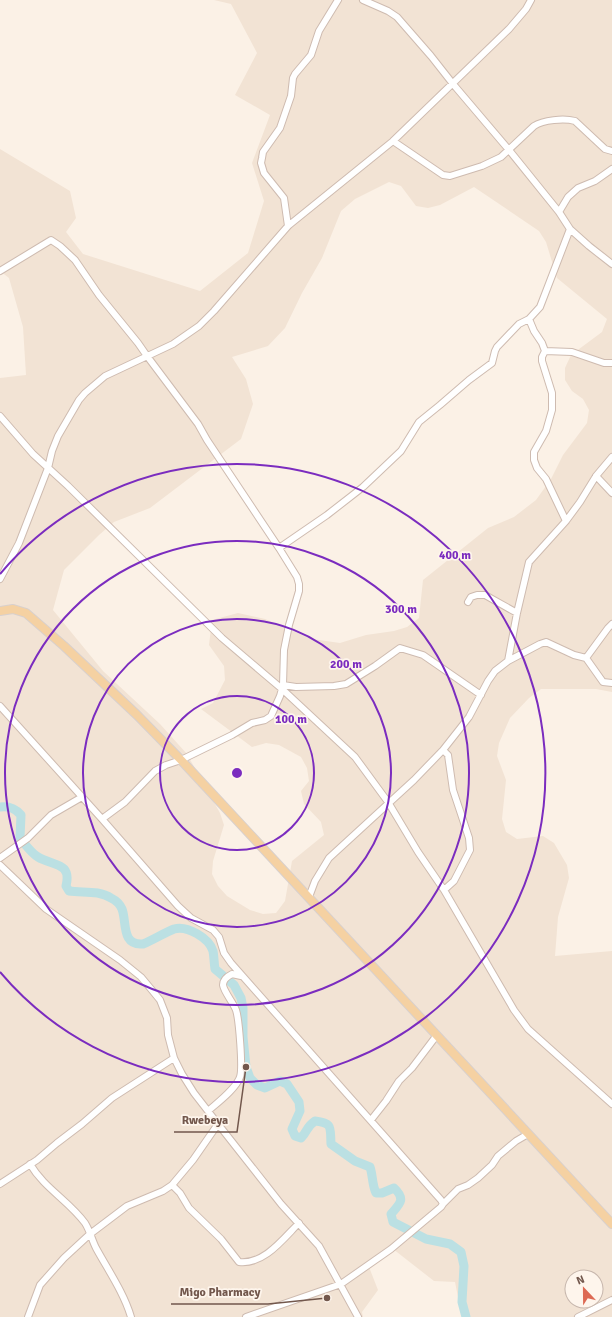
<svg xmlns="http://www.w3.org/2000/svg" width="612" height="1317" font-family="Signika,sans-serif">
	<style>
		.residential { fill: #f2e3d4; fill-rule: evenodd }
		.lines { fill: none; stroke-linecap: round; stroke-linejoin: round }
		.river { stroke: #bbe0e3; stroke-width: 9 }
		.minor-casing { stroke: #cebbb0; stroke-width: 8 }
		.major-casing { stroke: #d8d0cd; stroke-width: 10 }
		.minor { stroke: #fff; stroke-width: 6 }
		.major { stroke: #f5d1a2; stroke-width: 8 }
		.ring { fill: none; stroke: #7b2cbf; stroke-width: 2 }
		.centre { fill: #7b2cbf; stroke: #fef5ec; stroke-width: 2 }
		.ring-label { font-size: 12px; text-anchor: middle; font-weight: bold; fill: #7b2cbf; stroke: #fef5ec; stroke-width: 3.5; stroke-linejoin: round; paint-order: stroke }
		.leader { fill: none; stroke: #72574c; stroke-width: 1.5 }
		.callout-dot { fill: #72574c; stroke: #fef5ec; stroke-width: 1.5 }
		.callout-label { font-size: 12px; text-anchor: middle; font-weight: bold; fill: #72574c; stroke: #fef5ec; stroke-width: 3.5; stroke-linejoin: round; paint-order: stroke }
	</style>
	<rect width="100%" height="100%" fill="#fbf1e6"/>
	<!-- residential -->
	<path class="residential" d="M 214,0 L 612,0 L 612,692 L 596,689 L 541,689 L 529,698 L 510,718 L 499,743 L 497,756 L 506,780 L 502,819 L 506,832 L 517,839 L 543,836 L 554,843 L 567,865 L 569,878 L 558,917 L 555,956 L 612,951 L 612,1317 L 462,1317 L 455,1282 L 434,1281 L 393,1249 L 369,1267 L 378,1290 L 362,1312 L 363,1317 L 0,1317 L 0,378 L 26,375 L 23,327 L 9,278 L 0,271 L 0,149 L 70,191 L 76,218 L 66,232 L 83,254 L 200,291 L 248,253 L 264,201 L 252,163 L 270,115 L 235,95 L 257,53 L 231,4 ZM 389,182 L 401,186 L 416,206 L 428,208 L 440,205 L 474,187 L 539,231 L 546,242 L 557,278 L 607,319 L 602,332 L 571,355 L 565,368 L 565,380 L 572,391 L 583,399 L 589,410 L 587,423 L 563,455 L 551,479 L 536,500 L 514,517 L 488,528 L 423,580 L 419,618 L 407,627 L 394,631 L 366,635 L 340,643 L 312,639 L 265,619 L 238,613 L 212,620 L 209,645 L 224,666 L 225,680 L 213,703 L 201,709 L 252,747 L 266,743 L 279,745 L 301,757 L 307,768 L 309,781 L 301,791 L 304,804 L 321,822 L 324,835 L 292,861 L 285,901 L 276,913 L 263,914 L 250,910 L 227,896 L 218,886 L 212,874 L 213,861 L 224,825 L 220,813 L 187,754 L 160,724 L 103,671 L 53,610 L 64,570 L 99,535 L 114,522 L 150,508 L 241,439 L 253,404 L 246,379 L 232,357 L 268,346 L 285,328 L 302,293 L 322,258 L 341,211 L 355,199 ZM 572,1277 L 596,1277 L 596,1301 L 572,1301 Z"/>
	<g class="lines">
		<!-- river -->
		<path class="river" d="M 0,807 C 9,806 15,808 21,815 L 20,838 C 25,844 31,853 38,857 C 53,866 72,862 66,886 L 69,891 C 83,893 99,890 111,898 C 115,900 120,904 122,909 C 127,922 121,946 143,944 C 153,940 164,933 174,929 C 187,925 209,938 213,951 C 214,956 214,963 215,969 L 234,985 L 241,998 L 243,1008 L 243,1037 L 246,1067 L 250,1078 L 257,1085 L 265,1088 L 280,1081 L 287,1084 L 299,1102 L 300,1111 L 292,1129 L 295,1136 L 301,1138 C 308,1131 306,1127 315,1121 C 333,1123 330,1127 331,1144 L 355,1161 L 370,1167 C 373,1176 372,1185 376,1193 L 382,1193 L 394,1188 C 406,1199 400,1204 391,1214 L 393,1222 L 426,1239 L 450,1244 L 461,1252 L 464,1266 L 462,1302 L 466,1317"/>
		<defs>
			<path id="minor" d="M 363,0 L 388,11 L 397,17 L 431,56 L 453,84 L 509,150 L 559,212 L 570,229 L 589,246 L 612,264
				M 393,141 L 443,175 L 450,176 L 482,166 L 501,157 L 534,126 C 543,120 564,118 575,121 L 605,149 L 612,151
				M 559,212 L 568,197 L 578,188 L 595,181 L 612,169
				M 288,226 L 284,198 L 264,173 L 261,163 L 262,158 L 263,152 L 280,128 L 291,96 L 293,78 L 295,74 L 311,55 L 319,31 L 338,0
				M 0,271 L 51,240 L 60,246 L 75,260 L 99,295 L 138,343 L 147,356 L 198,424 L 207,440 L 279,548 L 297,577 L 299,584 L 299,591 L 289,625 L 284,650 L 283,685 L 280,696 L 271,716 L 265,720 L 252,723 L 232,735 L 181,760 L 166,765 L 155,771 L 125,802 L 102,819
				M 545,351 L 572,352 L 604,363 L 612,363
				M 0,416 L 33,454 L 68,486 L 222,638 L 282,689 L 355,757 L 388,802 L 418,852 L 444,890 L 514,1010 L 528,1029 L 612,1104
				M 596,476 L 612,493
				M 566,521 L 546,479 L 537,468 L 534,460 L 534,452 L 546,431 L 552,410 L 552,393 L 542,361 L 542,357 L 545,351 L 542,343 L 534,331 L 529,319 L 540,307 L 570,229
				M 279,548 L 327,515 L 363,487 L 401,451 L 419,422 L 440,405 L 469,380 L 492,363 L 495,351 L 497,347 L 519,324 L 529,319
				M 0,579 L 19,543 L 48,468 L 52,451 L 58,436 L 79,400 L 85,393 L 105,376 L 173,344 L 199,326 L 214,311 L 288,226 L 393,141 L 509,29 L 526,9 L 531,0
				M 468,602 L 471,597 L 477,595 L 485,595 L 517,613
				M 586,658 L 608,628 L 612,624
				M 508,661 L 540,644 L 546,642 L 574,655 L 586,658 L 603,682 L 612,683
				M 283,685 L 296,687 L 334,686 L 346,684 L 375,666 L 400,648 L 423,655 L 481,695
				M 0,706 L 102,819 L 178,906 L 191,918 L 213,930 L 219,937 L 224,953 L 231,963 L 441,1200 L 443,1204 L 441,1207 L 391,1249 L 341,1284 L 246,1317
				M 443,750 L 448,755 L 453,790 L 469,838 L 470,850 L 454,881 L 444,890
				M 0,858 L 28,838 L 51,815 L 82,797
				M 0,865 L 46,909 L 120,960 L 141,977 L 151,989 L 160,1000 L 167,1018 L 168,1035 L 174,1058 L 182,1074 L 194,1093 L 218,1124 L 281,1204 L 319,1246 L 358,1317
				M 309,897 L 315,881 L 329,858 L 414,780 L 443,750 L 469,717 L 488,681 L 495,671 L 508,661 L 517,613 L 529,562 L 566,521 L 580,502 L 596,476 L 612,457
				M 208,1111 C 217,1103 236,1089 240,1077 C 243,1068 239,1019 236,1010 C 233,1002 224,992 223,985 C 223,980 228,976 232,974 L 241,976
				M 371,1120 L 386,1101 L 399,1081 L 412,1068 L 437,1035
				M 30,1164 C 44,1188 69,1201 85,1223 C 90,1231 92,1240 96,1248 C 108,1270 124,1293 131,1317
				M 0,1184 L 37,1160 L 57,1143 L 82,1124 L 112,1098 L 174,1058
				M 172,1185 L 180,1193 L 189,1208 L 221,1239 L 239,1262 C 264,1265 283,1239 299,1223
				M 443,1204 L 458,1189 L 468,1185 L 478,1178 L 492,1165 L 498,1156 L 516,1141 L 528,1134
				M 28,1317 L 40,1285 L 64,1258 L 90,1234 L 127,1206 L 163,1191 L 172,1185 L 193,1160 L 218,1124
				M 578,1317 L 612,1300"/>
			<path id="major" d="M 0,611 L 13,609 L 26,613 L 64,646 L 137,715 L 181,760 L 612,1224"/>
		</defs>
		<!-- minor casing -->
		<use href="#minor" class="minor-casing"/>
		<!-- major casing -->
		<use href="#major" class="major-casing"/>
		<!-- minor -->
		<use href="#minor" class="minor"/>
		<!-- major -->
		<use href="#major" class="major"/>
	</g>
	<!-- distance rings -->
	<g class="ring">
		<circle cx="237" cy="773" r="77"/>
		<circle cx="237" cy="773" r="154"/>
		<circle cx="237" cy="773" r="232"/>
		<path d="M0 574A309 309 0 1 1 0 972"/>
	</g>
	<circle cx="237" cy="773" r="6" class="centre"/>
	<g class="ring-label">
		<text x="455" y="559">400 m</text>
		<text x="401" y="613">300 m</text>
		<text x="346" y="668">200 m</text>
		<text x="291" y="723">100 m</text>
	</g>
	<!-- callouts -->
	<path class="leader" d="M246 1067L237 1132H174M327 1298L268 1304H171"/>
	<g class="callout-dot">
		<circle cx="246" cy="1067" r="4"/>
		<circle cx="327" cy="1298" r="4"/>
	</g>
	<g class="callout-label">
		<text x="205" y="1124">Rwebeya</text>
		<text x="220" y="1296">Migo Pharmacy</text>
	</g>
	<!-- north arrow -->
	<g transform="translate(584 1289) rotate(338)"><circle r="19" fill="#fef5ec" stroke="#c6b6ac"/>
	<path d="M0-3L7 15L0 10L-7 15Z" fill="#dd6953"/>
	<text y="-6" font-size="11" font-weight="bold" text-anchor="middle" fill="#72574c">N</text>
	</g>
</svg>
